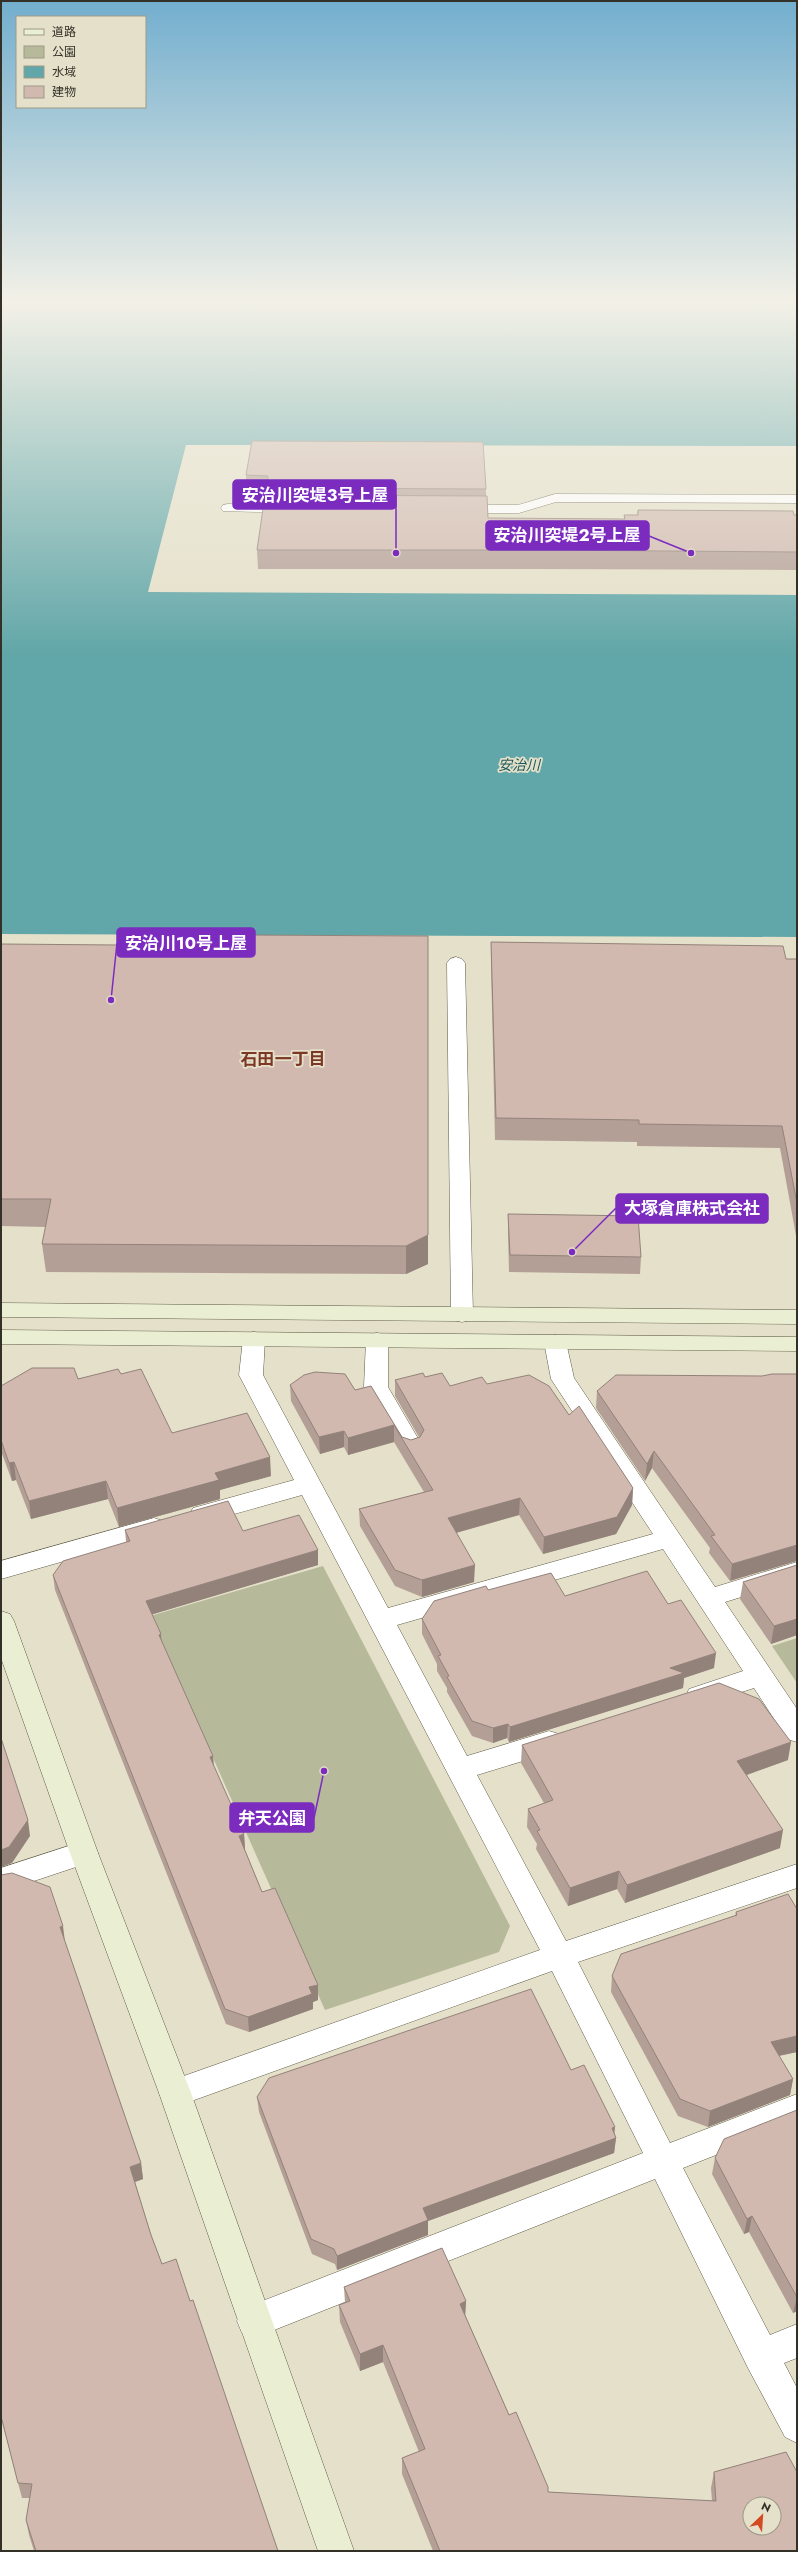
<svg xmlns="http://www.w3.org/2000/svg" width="798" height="2552" font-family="Jost,'Noto Sans JP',sans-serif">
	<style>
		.green { fill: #b7ba9a }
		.water { fill: #61a6a8 }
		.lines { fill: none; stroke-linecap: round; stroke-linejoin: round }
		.lane-casing { stroke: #605c48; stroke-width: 1 }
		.street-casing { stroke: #605c48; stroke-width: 1 }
		.secondary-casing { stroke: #605c48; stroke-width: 1 }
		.lane { fill: #fff; fill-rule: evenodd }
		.street { fill: #fff; fill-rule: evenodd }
		.secondary { fill: #eaefd3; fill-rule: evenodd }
		.wall { fill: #b49f96 }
		.shaded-wall { fill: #92827a }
		.building { fill: #d1b9af; stroke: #92827a; fill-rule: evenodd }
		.labels { text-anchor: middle; stroke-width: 3.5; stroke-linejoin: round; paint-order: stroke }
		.far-water-label { font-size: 14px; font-style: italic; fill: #1c5759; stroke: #e4e0c9 }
		.neighbourhood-label { font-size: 17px; font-weight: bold; fill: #7c3825; stroke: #e4e0c9 }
		.leader { fill: none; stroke: #7b2cbf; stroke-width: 1.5 }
		.callout-dot { fill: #7b2cbf; stroke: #e4e0c9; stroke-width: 1.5 }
		.callout { fill: #7b2cbf; stroke: #7b2cbf; stroke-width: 1.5 }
		.callout-label { font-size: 17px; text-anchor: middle; font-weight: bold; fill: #fff }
	</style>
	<rect width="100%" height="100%" fill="#e4e0c9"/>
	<!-- green -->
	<path class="green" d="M 323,1566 L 510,1926 L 499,1952 L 325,2010 L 150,1616 Z
		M 797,1638 L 797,1683 L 772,1646 Z"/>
	<!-- water -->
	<path class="water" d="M 1,299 L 797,299 L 797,446 L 186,445 L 148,592 L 797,595 L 797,937 L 1,934 Z"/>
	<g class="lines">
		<defs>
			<path id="lane" d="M 555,494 L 797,495 L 797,503 L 556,502 L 519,513 L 458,513 L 451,509 L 458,505 L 518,505 Z
				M 228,504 L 293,505 L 300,509 L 293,513 L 223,511 L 221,508 L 223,505 Z
				M 456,957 L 462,959 L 465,963 L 473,1315 L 470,1320 L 462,1322 L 454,1320 L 451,1315 L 447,963 L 450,959 Z
				M 377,1333 L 385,1335 L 388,1340 L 388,1387 L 423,1447 L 419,1453 L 411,1455 L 403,1453 L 364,1387 L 366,1340 L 369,1335 Z"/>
			<path id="street" d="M 254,1332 L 262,1334 L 265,1339 L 263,1375 L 388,1608 L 653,1534 L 551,1379 L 544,1342 L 547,1337 L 555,1335 L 563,1337 L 566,1342 L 574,1378 L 715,1587 L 797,1562 L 797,1580 L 725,1602 L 797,1709 L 797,1742 L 787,1739 L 754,1688 L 699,1706 L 689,1703 L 686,1696 L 689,1689 L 743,1671 L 663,1549 L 397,1625 L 467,1756 L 549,1731 L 559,1734 L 563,1742 L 559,1750 L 477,1775 L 566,1941 L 797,1864 L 797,1888 L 578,1962 L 670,2143 L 797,2094 L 797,2123 L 683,2168 L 770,2335 L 797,2324 L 797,2358 L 784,2363 L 797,2388 L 797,2443 L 785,2437 L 748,2368 L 655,2179 L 254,2338 L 242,2333 L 237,2321 L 242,2309 L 643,2153 L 552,1971 L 175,2107 L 164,2103 L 159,2093 L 164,2083 L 540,1950 L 302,1495 L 202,1523 L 193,1520 L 190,1514 L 193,1508 L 294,1480 L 239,1375 L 243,1339 L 246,1334 Z
				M 154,1518 L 163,1521 L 166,1527 L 163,1533 L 1,1579 L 1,1561 Z
				M 84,1841 L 94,1845 L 98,1853 L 94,1861 L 1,1892 L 1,1868 Z"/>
			<path id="secondary" d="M 1,1303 L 797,1310 L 797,1324 L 1,1317 Z
				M 1,1330 L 797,1337 L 797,1351 L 1,1344 Z
				M 1,1611 L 10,1614 L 14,1621 L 98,1853 L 191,2093 L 354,2551 L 318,2551 L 159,2093 L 70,1853 L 1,1658 Z"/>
		</defs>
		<!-- lane casing -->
		<use href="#lane" class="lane-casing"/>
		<!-- street casing -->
		<use href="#street" class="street-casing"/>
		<!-- secondary casing -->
		<use href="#secondary" class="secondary-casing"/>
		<!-- lane -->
		<use href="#lane" class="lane"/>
		<!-- street -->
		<use href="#street" class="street"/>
		<!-- secondary -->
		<use href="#secondary" class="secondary"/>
	</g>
	<!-- wall -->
	<path class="wall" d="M 252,441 L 486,489 L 486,496 L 488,518 L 624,519 L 624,515 L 637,515 L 638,510 L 797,515 L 797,570 L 534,569 L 258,569 L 257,550 L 267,496 L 267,490 L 246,490 L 246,475 Z
		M 491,942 L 786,959 L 797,959 L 797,1241 L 780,1148 L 637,1146 L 637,1142 L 495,1140 L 491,963 Z
		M 1,944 L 428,1235 L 428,1264 L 406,1274 L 46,1272 L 42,1244 L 46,1227 L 1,1226 Z
		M 508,1214 L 641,1257 L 640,1274 L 509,1272 L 508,1232 Z
		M 121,1374 L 172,1433 L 271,1476 L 220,1490 L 220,1499 L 119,1527 L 108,1499 L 31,1519 L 16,1480 L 12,1481 L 1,1451 L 1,1386 Z
		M 762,1376 L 730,1581 L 709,1553 L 710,1548 L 652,1468 L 645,1481 L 596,1408 L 597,1391 Z
		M 425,1377 L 450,1386 L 487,1384 L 569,1415 L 633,1488 L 632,1505 L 616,1534 L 543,1554 L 519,1515 L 456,1533 L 474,1582 L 422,1597 L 395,1586 L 360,1526 L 359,1509 L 424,1492 L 394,1442 L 348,1455 L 344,1447 L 320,1454 L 291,1401 L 290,1385 L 355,1390 L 371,1386 L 402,1437 L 411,1440 L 419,1437 L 395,1396 L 395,1380 Z
		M 125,1530 L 243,1531 L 318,1565 L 152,1614 L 161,1634 L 161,1642 L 213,1756 L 214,1767 L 244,1834 L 245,1849 L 245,1850 L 262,1892 L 318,1985 L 318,2000 L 313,2002 L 313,2009 L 249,2032 L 226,2024 L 55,1590 L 53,1575 L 126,1542 Z
		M 797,1565 L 797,1635 L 771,1644 L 740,1599 L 743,1582 Z
		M 488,1590 L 668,1604 L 714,1668 L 684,1678 L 683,1688 L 509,1742 L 507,1738 L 493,1743 L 472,1736 L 447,1692 L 447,1688 L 437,1671 L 437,1664 L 422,1634 L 422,1619 Z
		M 522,1745 L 788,1760 L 747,1775 L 780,1848 L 625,1903 L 617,1889 L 568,1906 L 536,1849 L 537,1844 L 527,1827 L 528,1809 L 544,1803 L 521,1763 Z
		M 1,1875 L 65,1942 L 141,2163 L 143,2179 L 135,2182 L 151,2235 L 162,2264 L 190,2301 L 278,2551 L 34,2551 L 29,2535 L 26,2520 L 30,2498 L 22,2498 L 1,2418 Z
		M 797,1909 L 797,2052 L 779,2056 L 793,2079 L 790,2095 L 708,2127 L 678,2116 L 611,1992 L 612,1976 L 735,1916 L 736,1912 Z
		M 571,2070 L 615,2135 L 616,2138 L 614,2153 L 428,2221 L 428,2235 L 337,2270 L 335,2264 L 312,2254 L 259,2112 L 257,2097 Z
		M 797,2110 L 797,2311 L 793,2313 L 749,2232 L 744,2234 L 712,2174 L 715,2158 Z
		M 344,2287 L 466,2301 L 465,2315 L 509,2415 L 548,2492 L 712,2501 L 711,2488 L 714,2472 L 797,2551 L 433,2551 L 402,2474 L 402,2458 L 419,2452 L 383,2362 L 360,2371 L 340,2322 L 339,2305 L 345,2303 Z"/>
	<!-- shaded-wall -->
	<path class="shaded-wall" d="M 428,1235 L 428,1264 L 406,1274 L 406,1246 Z
		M 394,1425 L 394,1442 L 348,1455 L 348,1438 Z
		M 344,1431 L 344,1447 L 320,1454 L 319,1437 Z
		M 654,1451 L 652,1468 L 645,1481 L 647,1464 Z
		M 270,1457 L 271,1476 L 220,1490 L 220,1499 L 119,1527 L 117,1508 L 215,1473 Z
		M 14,1462 L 16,1480 L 12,1481 L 9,1463 Z
		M 106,1481 L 108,1499 L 31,1519 L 29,1501 Z
		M 633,1488 L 632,1505 L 616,1534 L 543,1554 L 544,1537 Z
		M 520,1498 L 519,1515 L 448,1535 L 448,1518 Z
		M 797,1545 L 797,1561 L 730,1581 L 732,1564 Z
		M 318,1550 L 318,1565 L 147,1616 L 146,1601 Z
		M 475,1565 L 474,1582 L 422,1597 L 422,1580 Z
		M 797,1619 L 797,1635 L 771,1644 L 774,1626 Z
		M 161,1634 L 162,1650 L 159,1635 Z
		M 716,1653 L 714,1668 L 684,1678 L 683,1688 L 509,1742 L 510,1727 L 670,1668 Z
		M 508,1724 L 507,1738 L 493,1743 L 493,1728 Z
		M 791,1742 L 788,1760 L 735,1779 L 737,1761 Z
		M 213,1756 L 214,1771 L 210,1757 Z
		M 28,1820 L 30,1836 L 12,1863 L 1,1867 L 1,1850 Z
		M 783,1830 L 780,1848 L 625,1903 L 627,1885 Z
		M 244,1834 L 245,1849 L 240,1851 L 239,1836 Z
		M 619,1871 L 617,1889 L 568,1906 L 570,1888 Z
		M 63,1926 L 65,1942 L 60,1927 Z
		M 318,1985 L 318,2000 L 313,2002 L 313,2009 L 249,2032 L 248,2017 L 309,1987 Z
		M 797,2036 L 797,2052 L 768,2058 L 771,2042 Z
		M 793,2079 L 790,2095 L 708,2127 L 710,2111 Z
		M 615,2127 L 614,2138 L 616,2138 L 614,2153 L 428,2221 L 428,2235 L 337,2270 L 337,2256 L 423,2208 Z
		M 141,2163 L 143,2179 L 132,2183 L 130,2167 Z
		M 752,2216 L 749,2232 L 744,2234 L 747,2219 Z
		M 797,2297 L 797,2311 L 793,2313 Z
		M 466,2301 L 465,2318 L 460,2304 Z
		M 383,2345 L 383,2362 L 360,2371 L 360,2354 Z"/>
	<!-- building -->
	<path class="building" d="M 252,441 L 483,442 L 486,489 L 267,488 L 268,476 L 246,475 Z
		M 265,495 L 487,496 L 488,518 L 625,519 L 624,515 L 638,515 L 638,510 L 793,511 L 794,515 L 797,515 L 797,552 L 535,550 L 257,550 Z
		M 235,935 L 428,936 L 428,1235 L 406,1246 L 42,1244 L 51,1199 L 1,1199 L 1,944 L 234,946 Z
		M 491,942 L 783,946 L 786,959 L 797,959 L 797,1203 L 782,1126 L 639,1124 L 639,1120 L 496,1118 Z
		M 508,1214 L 638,1216 L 641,1257 L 510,1255 Z
		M 32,1368 L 74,1368 L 78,1379 L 118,1369 L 121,1374 L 141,1369 L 172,1433 L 247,1413 L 270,1457 L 215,1473 L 219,1480 L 117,1508 L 106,1481 L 29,1501 L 14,1462 L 9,1463 L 1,1440 L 1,1386 Z
		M 315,1372 L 345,1374 L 355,1390 L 371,1386 L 402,1437 L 411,1440 L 420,1437 L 424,1430 L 395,1380 L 423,1373 L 425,1377 L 442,1373 L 450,1386 L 482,1377 L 487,1384 L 529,1375 L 549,1386 L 569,1415 L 579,1406 L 633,1488 L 617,1517 L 544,1537 L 520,1498 L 448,1518 L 475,1565 L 422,1580 L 395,1570 L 359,1509 L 433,1490 L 394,1425 L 348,1438 L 344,1431 L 319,1437 L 290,1385 L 304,1375 Z
		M 772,1374 L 797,1374 L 797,1545 L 732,1564 L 711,1536 L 715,1535 L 654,1451 L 647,1464 L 597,1391 L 616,1375 L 762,1376 Z
		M 228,1501 L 243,1531 L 299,1515 L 318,1550 L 146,1601 L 161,1634 L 159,1635 L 213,1756 L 210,1757 L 244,1834 L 239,1836 L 262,1892 L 275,1888 L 318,1985 L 309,1987 L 312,1994 L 248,2017 L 225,2009 L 53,1575 L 63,1561 L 130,1541 L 125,1530 Z
		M 797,1565 L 797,1619 L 774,1626 L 743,1582 Z
		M 647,1571 L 668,1604 L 681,1600 L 716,1653 L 670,1668 L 684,1673 L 510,1727 L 508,1724 L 493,1728 L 472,1721 L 447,1677 L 449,1676 L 438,1656 L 441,1655 L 422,1619 L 434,1601 L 486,1586 L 488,1590 L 551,1573 L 565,1596 Z
		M 719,1683 L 759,1699 L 791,1742 L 737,1761 L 783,1830 L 627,1885 L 619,1871 L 570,1888 L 537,1831 L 540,1830 L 528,1809 L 553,1800 L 522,1745 Z
		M 1,1738 L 28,1820 L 9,1847 L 1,1850 Z
		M 12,1873 L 50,1887 L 63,1926 L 60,1927 L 141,2163 L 130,2167 L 151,2235 L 162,2264 L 176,2259 L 190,2301 L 193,2300 L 278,2551 L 36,2551 L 26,2520 L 32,2484 L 18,2483 L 1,2416 L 1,1875 Z
		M 788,1894 L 797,1909 L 797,2036 L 771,2042 L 793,2079 L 710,2111 L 680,2099 L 612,1976 L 621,1954 L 737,1915 L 736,1912 Z
		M 531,1989 L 571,2070 L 584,2065 L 615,2127 L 612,2128 L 616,2138 L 423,2208 L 428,2220 L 337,2256 L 334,2249 L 311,2239 L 257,2097 L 269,2078 Z
		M 797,2110 L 797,2297 L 752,2216 L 747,2219 L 715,2158 L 724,2139 Z
		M 442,2248 L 466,2301 L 460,2304 L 509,2415 L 516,2412 L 548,2487 L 548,2492 L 716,2501 L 714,2472 L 786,2452 L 797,2472 L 797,2551 L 440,2551 L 402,2458 L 425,2449 L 383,2345 L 360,2354 L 339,2305 L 350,2301 L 344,2287 ZM 750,2504 L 774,2504 L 774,2528 L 750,2528 Z"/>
	<!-- sky -->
	<linearGradient id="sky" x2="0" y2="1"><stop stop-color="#72aece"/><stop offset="0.46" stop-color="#f3f1e7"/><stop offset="1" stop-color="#f3f1e7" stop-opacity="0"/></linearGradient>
	<rect width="798" height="656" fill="url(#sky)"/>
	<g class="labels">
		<!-- far-water labels -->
		<g class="far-water-label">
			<text x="519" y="770">安治川</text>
		</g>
		<!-- neighbourhood labels -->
		<g class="neighbourhood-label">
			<text x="283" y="1065">石田一丁目</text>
		</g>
	</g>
	<!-- callouts -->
	<path class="leader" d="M396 553L396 495M691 553L649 536M111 1000L117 943M572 1252L616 1208M324 1771L314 1818"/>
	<g class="callout-dot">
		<circle cx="396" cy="553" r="4"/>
		<circle cx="691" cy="553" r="4"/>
		<circle cx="111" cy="1000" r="4"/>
		<circle cx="572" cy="1252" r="4"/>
		<circle cx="324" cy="1771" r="4"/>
	</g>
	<g class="callout">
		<rect x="233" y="480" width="163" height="29" rx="4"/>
		<rect x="486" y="521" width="163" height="29" rx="4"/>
		<rect x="117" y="928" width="138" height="29" rx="4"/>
		<rect x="616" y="1194" width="152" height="29" rx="4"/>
		<rect x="230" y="1803" width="84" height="29" rx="4"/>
	</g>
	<g class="callout-label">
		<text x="315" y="501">安治川突堤3号上屋</text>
		<text x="567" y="541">安治川突堤2号上屋</text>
		<text x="186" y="949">安治川10号上屋</text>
		<text x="692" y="1214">大塚倉庫株式会社</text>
		<text x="272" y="1824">弁天公園</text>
	</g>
	<!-- border -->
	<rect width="798" height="2552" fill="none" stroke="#323027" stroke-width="4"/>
	<!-- legend -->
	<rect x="16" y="16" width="130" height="92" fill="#e4e0c9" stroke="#9d9a88"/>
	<rect x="24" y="29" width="20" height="6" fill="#eaefd3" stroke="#9d9a88"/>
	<text x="52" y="36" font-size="12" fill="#323027">道路</text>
	<rect x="24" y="46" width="20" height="12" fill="#b7ba9a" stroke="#9d9a88"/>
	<text x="52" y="56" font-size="12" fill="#323027">公園</text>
	<rect x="24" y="66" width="20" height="12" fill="#61a6a8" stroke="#9d9a88"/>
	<text x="52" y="76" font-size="12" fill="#323027">水域</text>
	<rect x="24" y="86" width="20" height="12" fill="#d1b9af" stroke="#9d9a88"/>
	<text x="52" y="96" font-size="12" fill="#323027">建物</text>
	<!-- north arrow -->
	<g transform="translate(762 2516) rotate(25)"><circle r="19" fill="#e4e0c9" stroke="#9d9a88"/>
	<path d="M0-3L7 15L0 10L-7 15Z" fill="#d34b22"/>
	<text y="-6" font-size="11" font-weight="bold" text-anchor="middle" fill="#323027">N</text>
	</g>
</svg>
